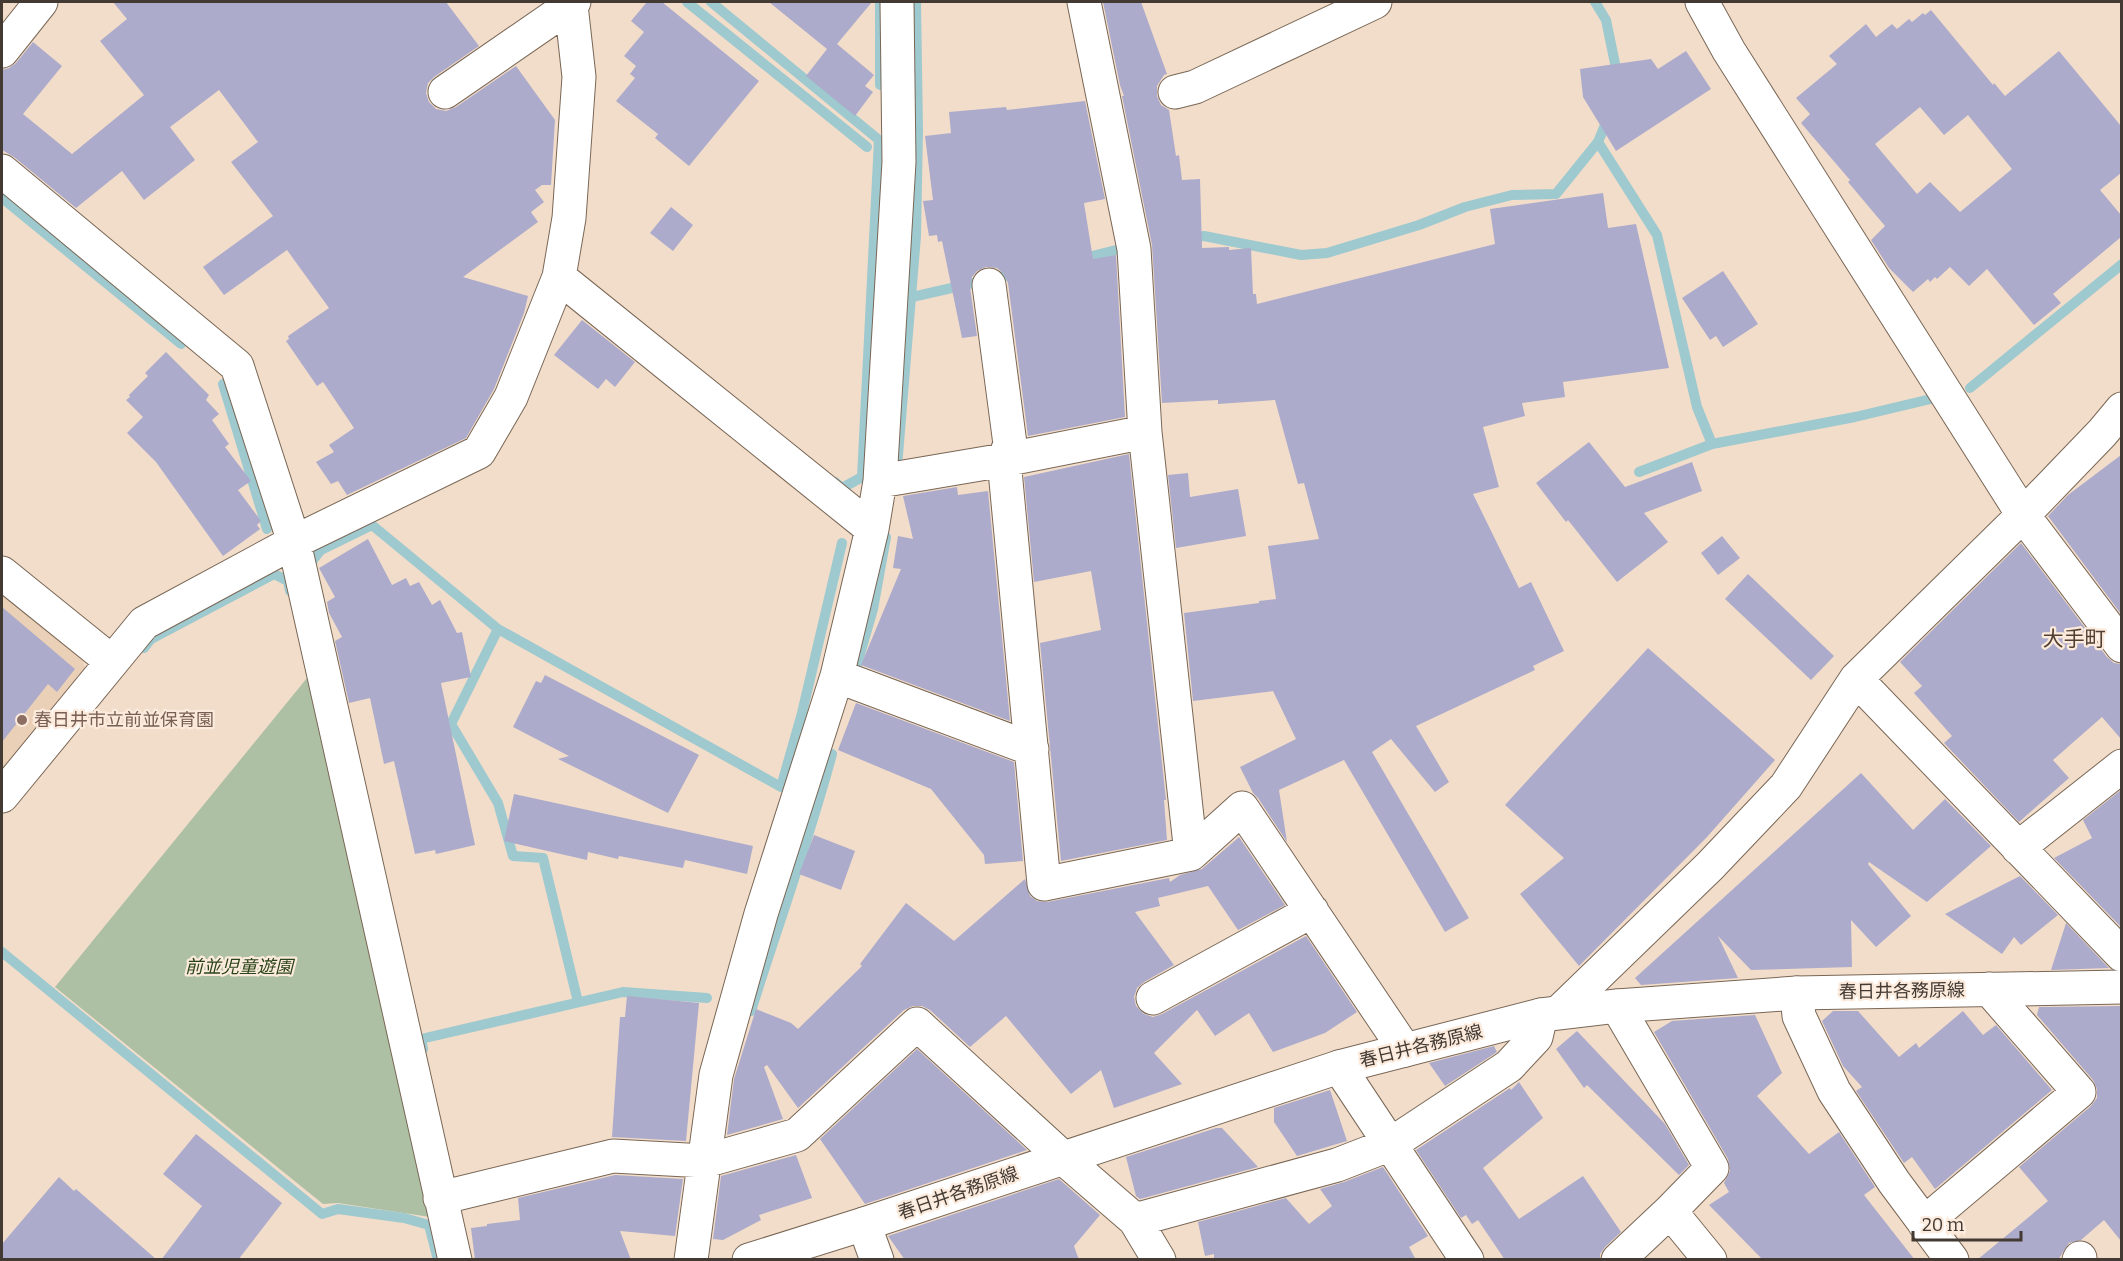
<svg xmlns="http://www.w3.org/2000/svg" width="2123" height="1261" font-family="Bitter,'Noto Sans JP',serif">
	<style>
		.built { fill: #ead0b7 }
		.green { fill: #adc0a4 }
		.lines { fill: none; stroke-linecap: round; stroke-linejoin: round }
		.stream { stroke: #9ec9cf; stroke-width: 10 }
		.building { fill: #adabcb; fill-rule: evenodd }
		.minor-casing { stroke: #796756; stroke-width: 35 }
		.major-casing { stroke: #796756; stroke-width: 35 }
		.minor { stroke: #fff; stroke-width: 33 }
		.major { stroke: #fff; stroke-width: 33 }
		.education-dot { fill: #8d6e63; stroke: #fcebdc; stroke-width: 2 }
		.labels { text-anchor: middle; stroke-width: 4.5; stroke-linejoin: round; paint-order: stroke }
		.education-label { font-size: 18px; fill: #785e54; stroke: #fcebdc; text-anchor: start }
		.park-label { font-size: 18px; font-style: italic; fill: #294318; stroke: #fcebdc }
		.street-label { font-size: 18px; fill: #423a33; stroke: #fcebdc }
		.quarter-label { font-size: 21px; fill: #524132; stroke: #fcebdc }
	</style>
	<rect width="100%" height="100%" fill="#f2ddca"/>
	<!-- built -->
	<path class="built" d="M 2,589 L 80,653 L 85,668 L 2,771 Z"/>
	<!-- green -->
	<path class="green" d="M 307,678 L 430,1217 L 338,1203 L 323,1204 L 55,987 Z"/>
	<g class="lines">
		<!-- stream -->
		<path class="stream" d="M 687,2 L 867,147
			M 711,2 L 879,140 L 862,477 L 842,488 L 835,482
			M 880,2 L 880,85
			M 1595,2 L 1606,20 L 1618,78
			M 1608,118 L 1598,142 L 1657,235 L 1697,407 L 1712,444
			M 2,198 L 181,344
			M 1189,238 L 1204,236 L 1301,255 L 1327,253 L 1419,225 L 1465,207 L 1512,195 L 1556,194 L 1598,142
			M 1080,259 L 1120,249
			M 912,297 L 1018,273
			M 223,384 L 267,529
			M 1970,388 L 2122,264
			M 897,467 L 916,236 L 918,131 L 916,2
			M 1639,472 L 1712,444 L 1855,417 L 1935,398
			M 313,560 L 321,550 L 372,525 L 498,629 L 781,787 L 802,713 L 842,543
			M 498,629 L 451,724 L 498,803 L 513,856 L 543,858 L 578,1002
			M 144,648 L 151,639 L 274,574 L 288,581 L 290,591
			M 856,668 L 873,609 L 886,537
			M 2,952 L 322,1214 L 338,1209 L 404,1218 L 429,1225 L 438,1260
			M 751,1011 C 778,925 809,840 832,754
			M 423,1049 L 421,1039 L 623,992 L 707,998"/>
	</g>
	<!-- building -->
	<path class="building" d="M 113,2 L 446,2 L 479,46 L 434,77 L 428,83 L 426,93 L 429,102 L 436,109 L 446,111 L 456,107 L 516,66 L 555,120 L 551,185 L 542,185 L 535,190 L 544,202 L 531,212 L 538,222 L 463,277 L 528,296 L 524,313 L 494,389 L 466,438 L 347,495 L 338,481 L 331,484 L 316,462 L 334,452 L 329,445 L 354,428 L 323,382 L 317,386 L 286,341 L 289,339 L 288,336 L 329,308 L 287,250 L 224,295 L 203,267 L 273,216 L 231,162 L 258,142 L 219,90 L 170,127 L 195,160 L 144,200 L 122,171 L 76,208 L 14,157 L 2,150 L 2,70 L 9,68 L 16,63 L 33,42 L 62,66 L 23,114 L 72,154 L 144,95 L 100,41 L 127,19 Z
		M 647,2 L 662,2 L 759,81 L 689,166 L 655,138 L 658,134 L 616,101 L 635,78 L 630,74 L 636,66 L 624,56 L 644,32 L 631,21 Z
		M 769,2 L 872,2 L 837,44 L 874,75 L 865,86 L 873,92 L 855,116 L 806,76 L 827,49 Z
		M 1103,2 L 1141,2 L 1167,74 L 1164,75 L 1157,86 L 1157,96 L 1161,105 L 1169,110 L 1176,156 L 1179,155 L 1182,180 L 1200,179 L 1202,248 L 1229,247 L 1229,250 L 1251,248 L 1253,294 L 1256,294 L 1257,304 L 1495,244 L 1490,209 L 1603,193 L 1608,228 L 1636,224 L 1669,368 L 1563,382 L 1565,397 L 1522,403 L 1525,416 L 1483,427 L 1499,487 L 1473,494 L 1519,588 L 1531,582 L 1564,651 L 1533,666 L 1535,670 L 1416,726 L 1449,782 L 1435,792 L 1391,739 L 1372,752 L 1469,918 L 1445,932 L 1344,760 L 1279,790 L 1287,842 L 1258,798 L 1253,793 L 1240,767 L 1296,739 L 1273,691 L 1193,701 L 1184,613 L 1259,603 L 1259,601 L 1276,599 L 1268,546 L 1319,539 L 1304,483 L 1298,484 L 1275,400 L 1218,404 L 1218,400 L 1162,403 L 1152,245 L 1122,96 L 1124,96 L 1120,85 Z
		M 1931,10 L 1993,85 L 1994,83 L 2005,96 L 2059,51 L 2121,126 L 2121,173 L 2100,190 L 2121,215 L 2121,237 L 2053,294 L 2061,303 L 2034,325 L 1987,269 L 1969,286 L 1950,267 L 1937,279 L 1935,277 L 1930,282 L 1928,279 L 1913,292 L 1889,268 L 1871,240 L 1885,226 L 1848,182 L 1850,180 L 1801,123 L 1810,114 L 1796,98 L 1837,64 L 1829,56 L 1866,24 L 1876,37 L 1892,24 L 1897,29 L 1909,19 L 1912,22 L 1923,13 L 1925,15 ZM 1920,107 L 1944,135 L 1968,115 L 2012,169 L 1960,212 L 1930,182 L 1917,194 L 1875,144 Z
		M 1686,51 L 1711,89 L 1616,151 L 1583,97 L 1580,69 L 1651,59 L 1658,69 Z
		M 1085,101 L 1105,199 L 1084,203 L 1093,259 L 1116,255 L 1125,417 L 1028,436 L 1008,283 L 1004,274 L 997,268 L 986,267 L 977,271 L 972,277 L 970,287 L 977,336 L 962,338 L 942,241 L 938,242 L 937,235 L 929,236 L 923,201 L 933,200 L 925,136 L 951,133 L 949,112 L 1006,107 L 1007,110 Z
		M 671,207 L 693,225 L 673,251 L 650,233 Z
		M 1723,271 L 1758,324 L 1723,347 L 1716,336 L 1710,340 L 1682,298 Z
		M 582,320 L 635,362 L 615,387 L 606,379 L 598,389 L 554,355 Z
		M 166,352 L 209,395 L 206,400 L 219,414 L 212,420 L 229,444 L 225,447 L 251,481 L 238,490 L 261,521 L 257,525 L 260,529 L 223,556 L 156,462 L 127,433 L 143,417 L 126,400 L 130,397 L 129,395 L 148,376 L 145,373 Z
		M 1589,442 L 1625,487 L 1692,462 L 1702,491 L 1644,513 L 1668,542 L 1617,582 L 1568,520 L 1566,522 L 1536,483 Z
		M 1129,454 L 1166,800 L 1164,800 L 1167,840 L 1061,861 L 1040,643 L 1101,630 L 1091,571 L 1034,582 L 1024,477 Z
		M 2121,455 L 2121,614 L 2048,516 L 2068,495 Z
		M 1188,473 L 1190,497 L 1238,489 L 1246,536 L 1176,548 L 1168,475 Z
		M 957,487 L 958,495 L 988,491 L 1010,721 L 861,665 L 901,569 L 893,568 L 898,536 L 913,539 L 903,496 Z
		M 1722,536 L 1740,558 L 1718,575 L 1701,553 Z
		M 368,539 L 392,585 L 406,578 L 410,586 L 419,582 L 432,605 L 440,600 L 457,633 L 462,632 L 471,677 L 441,683 L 475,845 L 436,854 L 435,850 L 415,854 L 394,761 L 384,764 L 370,698 L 349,703 L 335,641 L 342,637 L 329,613 L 327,602 L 335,597 L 319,568 Z
		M 2021,543 L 2107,657 L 2114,663 L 2121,664 L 2121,739 L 2102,717 L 2053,760 L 2069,778 L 2019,822 L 1944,743 L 1952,736 L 1914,693 L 1922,686 L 1900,662 Z
		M 1748,574 L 1834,656 L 1811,680 L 1725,599 Z
		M 2,607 L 75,669 L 57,692 L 48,684 L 2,742 Z
		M 1648,648 L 1775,760 L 1707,837 L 1579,966 L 1520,894 L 1564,858 L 1505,805 Z
		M 545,675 L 699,755 L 668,813 L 558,759 L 569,756 L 513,727 L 536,681 L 541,683 Z
		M 856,703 L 1014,762 L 1023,861 L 985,864 L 984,855 L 931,789 L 838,750 Z
		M 1861,773 L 1913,830 L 1945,799 L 1991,846 L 1927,902 L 1869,862 L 1868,864 L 1911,916 L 1876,947 L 1851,920 L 1852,967 L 1751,970 L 1718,936 L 1738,978 L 1641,985 L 1635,978 Z
		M 2121,790 L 2121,927 L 2054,858 L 2092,838 L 2083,820 Z
		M 514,794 L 753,846 L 747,874 L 685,860 L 683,868 L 619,856 L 618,859 L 588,852 L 587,860 L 504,841 Z
		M 814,835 L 855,851 L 841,890 L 799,874 Z
		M 1239,837 L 1285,905 L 1238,930 L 1208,886 L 1158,898 L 1160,906 L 1135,912 L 1174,965 L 1144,982 L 1137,988 L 1134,997 L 1136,1006 L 1144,1014 L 1153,1017 L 1162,1014 L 1306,936 L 1357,1012 L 1325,1033 L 1273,1052 L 1249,1013 L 1215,1036 L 1197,1010 L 1154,1053 L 1182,1084 L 1114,1108 L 1101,1070 L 1071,1094 L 1006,1016 L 970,1047 L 930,1010 L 922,1006 L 913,1006 L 904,1010 L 798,1108 L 767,1065 L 764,1067 L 783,1119 L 727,1135 L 734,1079 L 756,1009 L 791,1023 L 798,1029 L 862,966 L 860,964 L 906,903 L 954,941 L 1025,879 L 1030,896 L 1037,901 L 1047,902 L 1169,878 L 1170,882 L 1180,875 L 1202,869 Z
		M 2020,876 L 2058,915 L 2021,945 L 2014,937 L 2002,954 L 1945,914 Z
		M 2066,923 L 2109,968 L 2051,970 Z
		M 627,996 L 699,1003 L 686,1141 L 612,1137 L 620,1017 L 625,1017 Z
		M 2121,1006 L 2121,1241 L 2104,1220 L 2081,1240 L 2069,1243 L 2058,1260 L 1977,1260 L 2048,1201 L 2019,1167 L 2091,1106 L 2097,1098 L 2097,1089 L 2093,1080 L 2037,1015 L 2039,1007 Z
		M 1833,1011 L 1858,1011 L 1899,1057 L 1916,1043 L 1919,1048 L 1963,1011 L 1983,1035 L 1996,1025 L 2052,1090 L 1935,1189 L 1912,1157 L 1904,1163 L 1856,1091 L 1862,1087 L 1843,1066 L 1822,1021 Z
		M 1755,1015 L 1782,1073 L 1757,1096 L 1809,1154 L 1839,1132 L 1875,1187 L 1864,1195 L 1915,1260 L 1763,1260 L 1709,1205 L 1729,1192 L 1724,1183 L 1730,1171 L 1728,1159 L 1654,1032 L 1672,1021 Z
		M 1577,1031 L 1665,1124 L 1689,1165 L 1679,1175 L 1587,1085 L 1584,1088 L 1556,1049 Z
		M 1494,1046 L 1497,1052 L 1445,1086 L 1429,1063 Z
		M 917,1049 L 1027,1150 L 865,1204 L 820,1139 Z
		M 1519,1082 L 1543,1118 L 1483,1168 L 1519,1219 L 1583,1176 L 1621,1232 L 1605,1247 L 1600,1254 L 1600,1260 L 1505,1260 L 1478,1220 L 1472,1224 L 1466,1215 L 1461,1218 L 1416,1150 L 1510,1088 L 1511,1090 Z
		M 1330,1090 L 1347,1141 L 1297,1156 L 1274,1122 L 1274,1108 Z
		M 1216,1128 L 1222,1128 L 1258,1167 L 1140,1199 L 1136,1196 L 1126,1157 Z
		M 196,1134 L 282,1203 L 238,1260 L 161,1260 L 202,1206 L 163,1174 Z
		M 796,1155 L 812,1198 L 759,1215 L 761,1220 L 723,1240 L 713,1239 L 721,1176 Z
		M 1383,1167 L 1428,1236 L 1409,1247 L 1416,1260 L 1214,1260 L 1214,1254 L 1205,1256 L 1198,1222 L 1286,1198 L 1309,1224 L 1332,1206 L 1320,1189 L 1344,1182 Z
		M 615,1175 L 683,1179 L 675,1236 L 620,1231 L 631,1260 L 475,1260 L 471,1228 L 487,1226 L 487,1224 L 520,1220 L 518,1198 Z
		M 59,1177 L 74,1191 L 76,1189 L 157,1260 L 2,1260 L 2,1244 Z
		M 1059,1179 L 1100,1215 L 1074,1246 L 1079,1260 L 905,1260 L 888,1236 Z"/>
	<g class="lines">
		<defs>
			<path id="minor" d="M 1084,2 L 1134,249 L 1145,432 L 1191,854
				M 1702,2 L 1729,51 L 2023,515 L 2122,646
				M 2,51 L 41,2
				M 445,92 L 571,5
				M 1175,92 L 1195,87 L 1375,2
				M 2,171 L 237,366 L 294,542 L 455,1260
				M 559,277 L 872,529
				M 989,285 L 1010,444 L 1004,460 L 1044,884 L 1191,854 L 1242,808 L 1405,1050
				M 880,481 L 1004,460 L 1145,432
				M 2,573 L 111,661
				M 837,676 L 1032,749
				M 1856,679 L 2122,955
				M 2,796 L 144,623 L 294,542 L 479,452 L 511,397 L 559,277 L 569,218 L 579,77 L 571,5 L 574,2
				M 2018,848 L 2122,766
				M 1797,993 L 1799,1016 L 1834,1091 L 1894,1182 L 1952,1260
				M 1153,998 L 1312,911
				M 1617,1006 L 1712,1168 L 1670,1211 L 1618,1260
				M 1559,1012 L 1710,866 L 1786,786 L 1856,679 L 2023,515 L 2102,433 L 2122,409
				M 1339,1067 L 1467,1260
				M 440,1198 L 613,1156 L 705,1161 L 797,1135 L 917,1024 L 1062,1157 L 1135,1220 L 1159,1260
				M 1670,1211 L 1710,1260
				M 1135,1220 L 1337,1165 L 1391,1144 L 1509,1066 L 1536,1037 L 1541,1015
				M 1924,1223 L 2079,1092 L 1989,989
				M 864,1224 L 877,1260
				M 691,1260 L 716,1075 L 761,914 L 837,676 L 872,529 L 880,481 L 899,162 L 897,2
				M 2079,1260 L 2080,1258"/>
			<path id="major" d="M 749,1260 L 864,1224 L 1339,1067 L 1541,1015 L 1617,1006 L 1797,993 L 2122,987"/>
		</defs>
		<!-- minor casing -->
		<use href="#minor" class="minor-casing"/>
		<!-- major casing -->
		<use href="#major" class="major-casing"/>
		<!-- minor -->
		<use href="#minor" class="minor"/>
		<!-- major -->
		<use href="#major" class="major"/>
	</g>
	<!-- markers -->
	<circle class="education-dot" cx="22" cy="720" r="6"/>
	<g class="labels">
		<!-- education labels -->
		<g class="education-label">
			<text x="34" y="726">春日井市立前並保育園</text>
		</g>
		<!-- park labels -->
		<g class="park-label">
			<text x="239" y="973">前並児童遊園</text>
		</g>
		<!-- street labels -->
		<g class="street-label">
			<text transform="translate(1902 991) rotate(-1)" y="6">春日井各務原線</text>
			<text transform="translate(1421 1046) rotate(-14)" y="6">春日井各務原線</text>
			<text transform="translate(958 1193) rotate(-19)" y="6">春日井各務原線</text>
		</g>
		<!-- quarter labels -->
		<g class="quarter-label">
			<text x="2074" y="646">大手町</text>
		</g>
	</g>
	<!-- border -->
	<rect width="2123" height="1261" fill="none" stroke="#423a33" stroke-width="6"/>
	<!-- scale -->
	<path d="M1913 1231v9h108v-9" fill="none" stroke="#423a33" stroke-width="3"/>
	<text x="1922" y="1231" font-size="18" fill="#423a33" stroke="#fcebdc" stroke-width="4.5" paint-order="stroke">20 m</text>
</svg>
